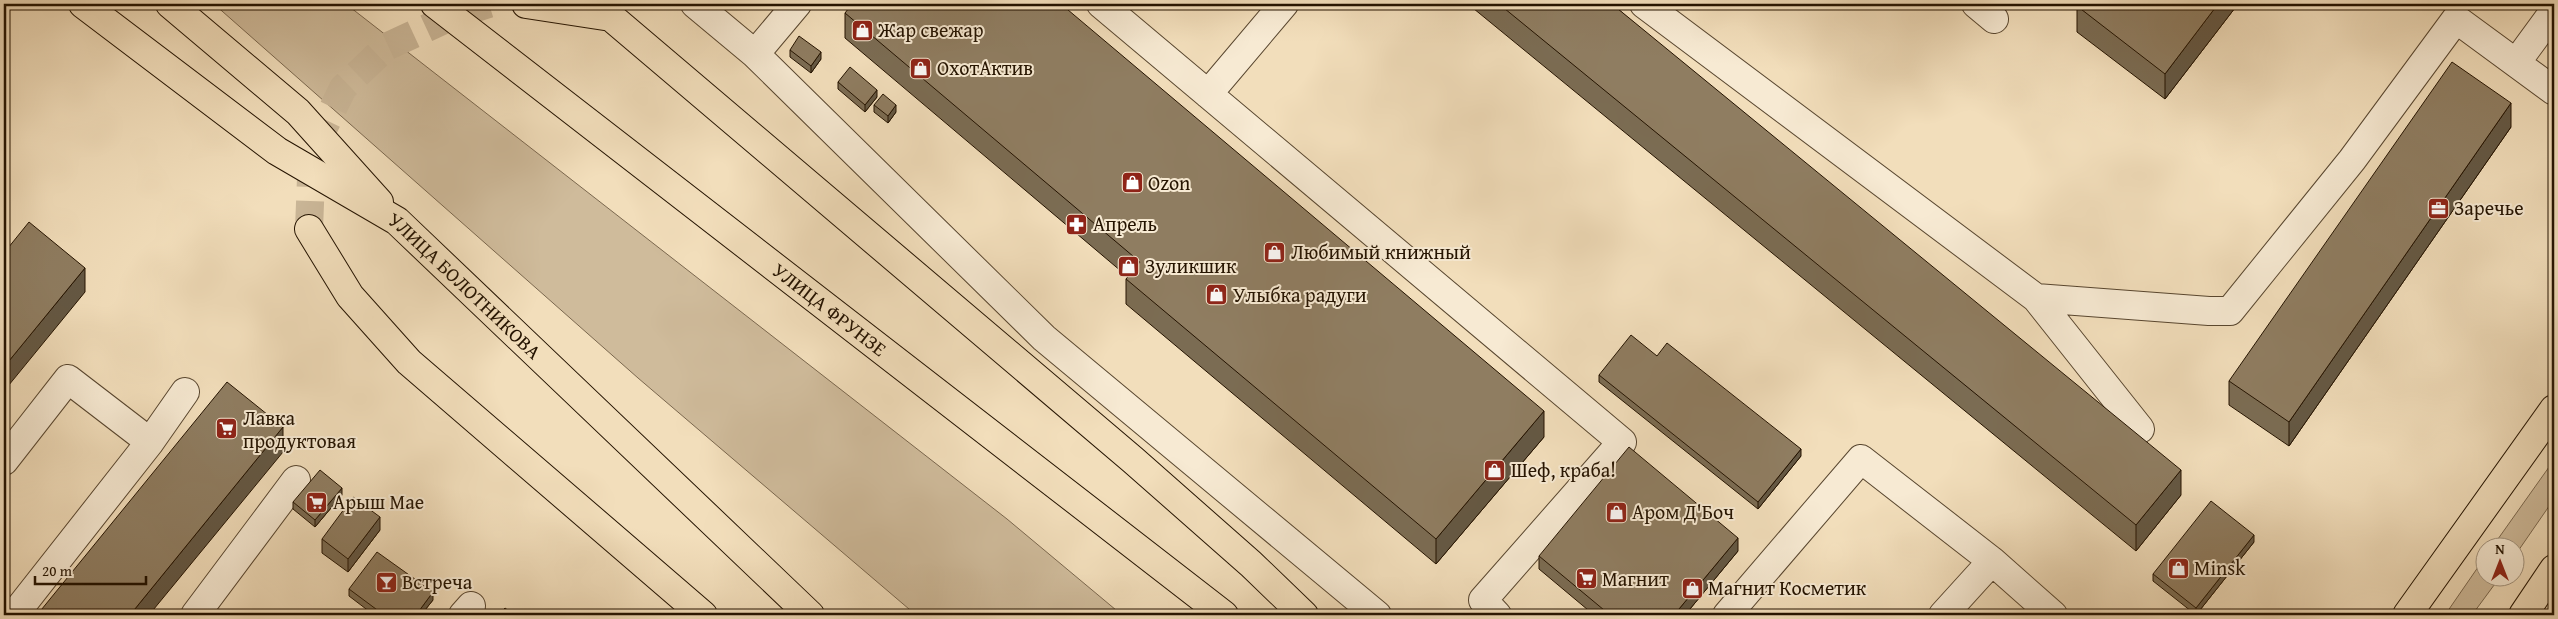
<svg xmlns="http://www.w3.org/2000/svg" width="2558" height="619" font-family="'Gentium Book Plus',serif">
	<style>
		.green { fill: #cfbb9b; stroke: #7a674e }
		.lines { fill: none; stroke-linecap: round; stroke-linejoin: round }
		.major-tunnel { stroke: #c9b596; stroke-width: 28; stroke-dasharray: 28 14; stroke-linecap: butt }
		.minor-casing { stroke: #58462f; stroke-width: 30 }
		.major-casing { stroke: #241300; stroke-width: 30 }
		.minor { stroke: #f7ead3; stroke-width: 28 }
		.major { stroke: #f2debb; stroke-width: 28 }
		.wall { fill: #7b6c53; stroke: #241300 }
		.shaded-wall { fill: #645844; stroke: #241300 }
		.building { fill: #8f7d61; stroke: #241300 }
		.labels { text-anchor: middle; stroke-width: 4; stroke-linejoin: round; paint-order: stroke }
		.poi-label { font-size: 20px; fill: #241300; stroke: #f7ead3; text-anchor: start }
		.street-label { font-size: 20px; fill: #241300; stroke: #f7ead3 }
	</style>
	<rect width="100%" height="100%" fill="#f2debb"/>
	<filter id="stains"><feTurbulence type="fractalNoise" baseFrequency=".004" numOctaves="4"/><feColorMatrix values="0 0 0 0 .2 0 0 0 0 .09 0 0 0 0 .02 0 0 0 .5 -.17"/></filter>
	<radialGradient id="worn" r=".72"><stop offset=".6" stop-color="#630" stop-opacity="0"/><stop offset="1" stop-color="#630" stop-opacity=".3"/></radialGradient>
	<!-- green -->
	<path class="green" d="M 214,4 L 346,4 L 1007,519 L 1122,615 L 916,615 L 638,378 Z
		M 2554,460 L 2554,499 L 2516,554 L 2516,546 L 2493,546 Z
		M 2485,557 L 2486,576 L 2500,577 L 2472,615 L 2445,615 Z"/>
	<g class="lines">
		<!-- major-tunnel -->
		<path class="major-tunnel" d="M 309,229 L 312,152 L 343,88 L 386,47 L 457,14 L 489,4"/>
		<defs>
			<path id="minor" d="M 695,4 L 755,54 L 1044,338 L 1377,615
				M 1101,4 L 1622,442 L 1483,600 L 1497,615
				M 1644,4 L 2036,298 L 2209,311 L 2230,311 L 2352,160 L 2456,19 L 2554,91
				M 1976,4 L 1994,19
				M 755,54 L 797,4
				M 2516,63 L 2554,11
				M 1208,94 L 1284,4
				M 2036,298 L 2140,429
				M 4,461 L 68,379 L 150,442
				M 14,615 L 150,442 L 185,392
				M 195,615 L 296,480
				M 463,615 L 471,606
				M 1727,615 L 1861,459 L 1992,561
				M 1943,615 L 1992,561 L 2053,615"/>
			<g id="major">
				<path id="s1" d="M 83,4 L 277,151 L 397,221 L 810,615"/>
				<path d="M 170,4 L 298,112 L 379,202"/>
				<path id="s2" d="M 435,4 L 1224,615"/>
				<path d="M 526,4 L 611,17 L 1133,460 L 1251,564 L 1304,615"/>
				<path d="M 309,229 L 350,296 L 409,362 L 703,615"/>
				<path d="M 2407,615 L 2554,409"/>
				<path d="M 2523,615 L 2554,569"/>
			</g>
		</defs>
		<!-- minor casing -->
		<use href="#minor" class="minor-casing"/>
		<!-- major casing -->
		<use href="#major" class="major-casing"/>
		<!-- minor -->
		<use href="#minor" class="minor"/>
		<!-- major -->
		<use href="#major" class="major"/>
	</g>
	<!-- wall -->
	<path class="wall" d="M 1468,4 L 1612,4 L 2181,495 L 2136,551 Z
		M 2238,4 L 2165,99 L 2077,32 L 2077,6 Z
		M 845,13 L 1544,437 L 1436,564 L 1126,304 L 1126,279 L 1128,277 L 845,38 Z
		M 790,50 L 821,59 L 811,73 L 790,57 Z
		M 838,82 L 877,97 L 865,112 L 838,89 Z
		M 874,105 L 896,112 L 888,123 L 874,112 Z
		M 2511,127 L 2289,446 L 2229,405 L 2229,381 Z
		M 1657,356 L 1801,456 L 1758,509 L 1599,382 L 1599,375 Z
		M 342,495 L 315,527 L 293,509 L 293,502 Z
		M 380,530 L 348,572 L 322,553 L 322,539 Z
		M 2254,542 L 2196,615 L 2153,581 L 2153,574 Z
		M 1738,551 L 1685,615 L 1594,615 L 1539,569 L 1539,556 Z
		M 349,589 L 433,600 L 421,615 L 374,615 L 349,596 Z"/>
	<!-- shaded-wall -->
	<path class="shaded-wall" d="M 2218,4 L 2238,4 L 2165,99 L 2165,74 Z
		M 821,52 L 821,59 L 811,73 L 811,66 Z
		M 877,90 L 877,97 L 865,112 L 865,105 Z
		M 2511,103 L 2511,127 L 2289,446 L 2289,422 Z
		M 896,105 L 896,112 L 888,123 L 888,116 Z
		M 85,268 L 85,292 L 4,391 L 4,367 Z
		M 1544,411 L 1544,437 L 1436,564 L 1436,539 Z
		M 283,427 L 283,452 L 149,615 L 130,615 Z
		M 1801,449 L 1801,456 L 1758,509 L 1758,502 Z
		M 2181,470 L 2181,495 L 2136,551 L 2136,525 Z
		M 342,488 L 342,495 L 315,527 L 315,520 Z
		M 380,517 L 380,530 L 348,572 L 348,559 Z
		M 2254,535 L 2254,542 L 2196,615 L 2196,608 Z
		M 1738,538 L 1738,551 L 1685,615 L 1674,615 Z
		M 433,592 L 433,600 L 421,615 L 416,615 Z"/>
	<!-- building -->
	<path class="building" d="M 852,4 L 1061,4 L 1544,411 L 1436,539 L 1126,279 L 1140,262 L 845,13 Z
		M 1499,4 L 1612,4 L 2181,470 L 2136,525 Z
		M 2079,4 L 2218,4 L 2165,74 L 2077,6 Z
		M 799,36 L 821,52 L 811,66 L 790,50 Z
		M 2452,62 L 2511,103 L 2289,422 L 2229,381 Z
		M 850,67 L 877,90 L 865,105 L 838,82 Z
		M 883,94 L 896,105 L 888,116 L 874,105 Z
		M 29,222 L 85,268 L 4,367 L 4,253 Z
		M 1631,335 L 1657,356 L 1667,343 L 1801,449 L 1758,502 L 1599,375 Z
		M 227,382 L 283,427 L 130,615 L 37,615 Z
		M 1629,447 L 1738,538 L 1674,615 L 1610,615 L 1539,556 Z
		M 320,470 L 342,488 L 315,520 L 293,502 Z
		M 353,497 L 380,517 L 348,559 L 322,539 Z
		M 2211,501 L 2254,535 L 2196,608 L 2153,574 Z
		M 377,552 L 433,592 L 416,615 L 384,615 L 349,589 Z
		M 505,608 L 514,615 L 498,615 Z"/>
	<!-- icons -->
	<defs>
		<symbol id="shop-square" viewBox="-11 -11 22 22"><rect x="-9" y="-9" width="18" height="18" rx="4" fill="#8f2418" stroke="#f7ead3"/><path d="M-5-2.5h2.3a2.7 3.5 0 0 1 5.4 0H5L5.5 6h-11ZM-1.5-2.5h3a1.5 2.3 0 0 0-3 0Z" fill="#fff"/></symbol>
		<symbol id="office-square" viewBox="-11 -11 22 22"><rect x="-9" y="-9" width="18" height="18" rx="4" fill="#8f2418" stroke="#f7ead3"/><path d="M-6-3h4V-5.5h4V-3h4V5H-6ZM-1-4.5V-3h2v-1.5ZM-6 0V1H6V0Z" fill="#fff"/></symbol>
		<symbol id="pharmacy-square" viewBox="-11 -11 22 22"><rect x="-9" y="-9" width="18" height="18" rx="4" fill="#8f2418" stroke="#f7ead3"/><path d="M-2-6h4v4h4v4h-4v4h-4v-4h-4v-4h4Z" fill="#fff"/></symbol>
		<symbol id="supermarket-square" viewBox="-11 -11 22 22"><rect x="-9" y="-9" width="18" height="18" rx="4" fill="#8f2418" stroke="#f7ead3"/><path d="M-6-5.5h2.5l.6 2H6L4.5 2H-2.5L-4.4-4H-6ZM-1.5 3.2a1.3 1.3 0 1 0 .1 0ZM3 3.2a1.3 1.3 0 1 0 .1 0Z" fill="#fff"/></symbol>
		<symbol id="bar-square" viewBox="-11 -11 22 22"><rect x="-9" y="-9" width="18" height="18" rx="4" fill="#8f2418" stroke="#f7ead3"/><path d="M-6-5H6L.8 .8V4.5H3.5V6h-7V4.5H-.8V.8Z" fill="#fff"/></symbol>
	</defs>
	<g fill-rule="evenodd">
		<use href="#shop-square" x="850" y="18" width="25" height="25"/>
		<use href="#shop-square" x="908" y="56" width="25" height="25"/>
		<use href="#shop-square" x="1120" y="170" width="25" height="25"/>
		<use href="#office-square" x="2426" y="196" width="25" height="25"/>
		<use href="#pharmacy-square" x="1064" y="212" width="25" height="25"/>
		<use href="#shop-square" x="1262" y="240" width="25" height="25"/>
		<use href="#shop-square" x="1116" y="254" width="25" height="25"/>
		<use href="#shop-square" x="1204" y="282" width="25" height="25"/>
		<use href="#supermarket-square" x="214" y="416" width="25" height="25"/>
		<use href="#shop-square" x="1482" y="458" width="25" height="25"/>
		<use href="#supermarket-square" x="304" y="490" width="25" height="25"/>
		<use href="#shop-square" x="1604" y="500" width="25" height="25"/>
		<use href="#shop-square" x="2166" y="556" width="25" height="25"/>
		<use href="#supermarket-square" x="1574" y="566" width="25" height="25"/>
		<use href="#bar-square" x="374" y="570" width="25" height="25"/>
		<use href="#shop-square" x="1680" y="576" width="25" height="25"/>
	</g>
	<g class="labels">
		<!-- poi labels -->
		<g class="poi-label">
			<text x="878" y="37">Жар свежар</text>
			<text x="937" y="75">ОхотАктив</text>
			<text x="1148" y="190">Ozon</text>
			<text x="2454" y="215">Заречье</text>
			<text x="1093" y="231">Апрель</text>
			<text x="1291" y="259">Любимый книжный</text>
			<text x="1145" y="273">Зуликшик</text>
			<text x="1233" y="302">Улыбка радуги</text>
			<text x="243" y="425">Лавка<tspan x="243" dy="23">продуктовая</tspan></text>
			<text x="1511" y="477">Шеф, краба!</text>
			<text x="333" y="509">Арыш Мае</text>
			<text x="1632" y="519">Аром Д'Боч</text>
			<text x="2194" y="575">Minsk</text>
			<text x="1602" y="586">Магнит</text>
			<text x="402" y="589">Встреча</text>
			<text x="1708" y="595">Магнит Косметик</text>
		</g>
		<!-- street labels -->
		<g class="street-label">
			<text dy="7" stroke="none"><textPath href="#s1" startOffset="476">УЛИЦА БОЛОТНИКОВА</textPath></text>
			<text dy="7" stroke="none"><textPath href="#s2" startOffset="499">УЛИЦА ФРУНЗЕ</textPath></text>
		</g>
	</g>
	<!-- margin -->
	<rect width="2558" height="619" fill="none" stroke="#f2debb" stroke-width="20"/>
	<rect x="5" y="5" width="2548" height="609" fill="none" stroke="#241300" stroke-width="2.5"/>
	<rect x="10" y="10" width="2538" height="599" fill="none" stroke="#241300"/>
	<!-- north arrow -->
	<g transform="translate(2500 562)"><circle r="24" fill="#f7ead3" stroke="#a3947f"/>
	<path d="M0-4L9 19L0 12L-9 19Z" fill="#8f2418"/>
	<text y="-8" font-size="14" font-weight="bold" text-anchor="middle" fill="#241300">N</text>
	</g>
	<!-- scale -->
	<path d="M35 576v8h111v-8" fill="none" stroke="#241300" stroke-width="2.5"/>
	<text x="42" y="576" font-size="15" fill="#241300" stroke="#f7ead3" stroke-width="4" paint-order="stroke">20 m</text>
	<rect width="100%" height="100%" filter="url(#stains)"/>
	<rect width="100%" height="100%" fill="url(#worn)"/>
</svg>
